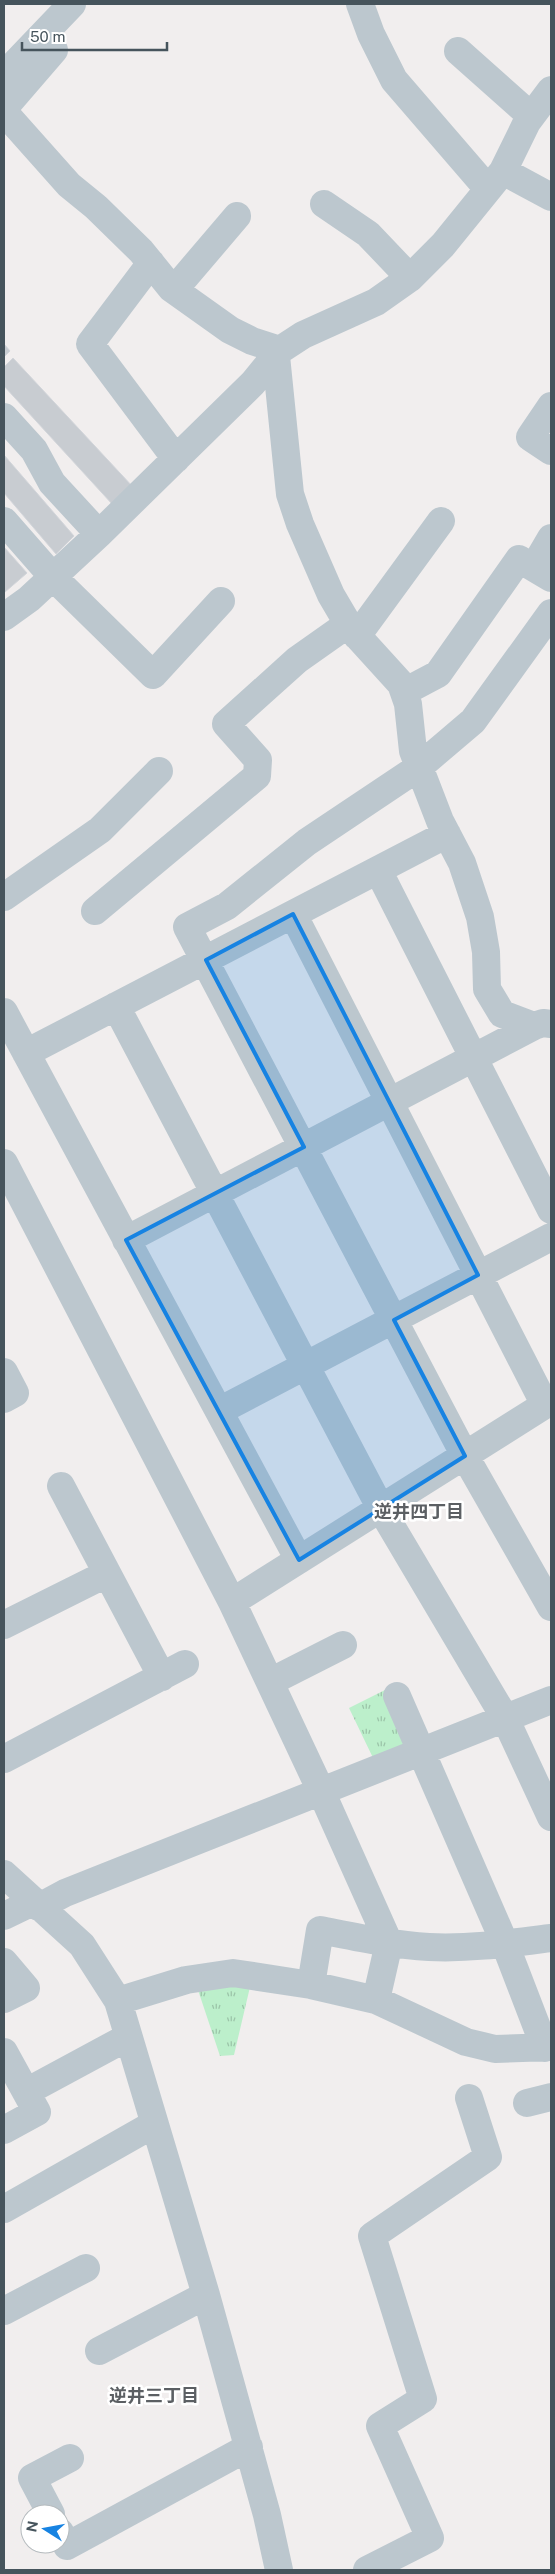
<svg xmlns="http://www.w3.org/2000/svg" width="555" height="2574" font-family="'Public Sans','Noto Sans JP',sans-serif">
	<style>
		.park { fill: url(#park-tufts) }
		.building { fill: #c8ccd1; stroke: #d2d5da }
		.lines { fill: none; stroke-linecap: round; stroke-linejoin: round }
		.minor { stroke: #bcc7ce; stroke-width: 28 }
		.marked { fill: #1783e2; fill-opacity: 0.2; stroke: #1783e2; stroke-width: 4; stroke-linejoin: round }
		.labels { text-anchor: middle; stroke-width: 5; stroke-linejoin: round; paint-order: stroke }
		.neighbourhood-label { font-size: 18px; font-weight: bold; fill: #5b5f63; stroke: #fff }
	</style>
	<defs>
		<pattern id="park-tufts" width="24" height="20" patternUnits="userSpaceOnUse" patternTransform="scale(1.25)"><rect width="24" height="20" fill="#bcefcb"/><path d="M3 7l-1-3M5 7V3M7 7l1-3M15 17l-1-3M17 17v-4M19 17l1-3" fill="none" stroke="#9bc4a8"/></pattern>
	</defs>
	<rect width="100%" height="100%" fill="#f1eeee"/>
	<!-- park -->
	<path class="park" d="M 385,1690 L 410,1741 L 375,1762 L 349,1708 Z
		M 234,1984 L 250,1987 L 234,2055 L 220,2056 L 197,1987 Z"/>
	<!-- building -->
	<path class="building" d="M 4,344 L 10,351 L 4,357 Z
		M 13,358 L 133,487 L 113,505 L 4,386 L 4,367 Z
		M 4,455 L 74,536 L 56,554 L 4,493 Z
		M 4,547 L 27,573 L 5,592 L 4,590 Z"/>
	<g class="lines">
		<!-- minor -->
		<path class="minor" d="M 360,4 L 371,34 L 394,80 L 488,189
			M 458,51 L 531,116
			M 4,75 L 72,4
			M 4,108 L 54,50
			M 4,112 L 69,185 L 96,207 L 141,251 L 171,288 L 230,330 L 252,341 L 280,350
			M 503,171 L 551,197
			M 324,204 L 368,234 L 410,278
			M 151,263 L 90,344 L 176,459
			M 174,290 L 237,216
			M 276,356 L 290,494 L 300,524 L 331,595 L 351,629 L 401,684 L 408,704 L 413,751 L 440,821 L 462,863 L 480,917 L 486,952 L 487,989 L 502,1014 L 534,1026 L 543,1023 L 551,1024
			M 551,406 L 530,437 L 551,451
			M 4,417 L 34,450 L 52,483 L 99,534
			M 4,521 L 53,577 L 153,675 L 221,601
			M 534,567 L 551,538
			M 551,613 L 473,721 L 419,767 L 307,842 L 227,906 L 187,927 L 465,1456 L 551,1607
			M 4,617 L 29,599 L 99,534 L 253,383 L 280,350 L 303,335 L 376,302 L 410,278 L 443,245 L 503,171 L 527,122 L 551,90
			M 357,636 L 441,521
			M 404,692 L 438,674 L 519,559 L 551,578
			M 378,870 L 551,1210
			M 4,897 L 100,830 L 159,771
			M 95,911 L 257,776 L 258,760 L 226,724 L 297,660 L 348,624
			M 293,914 L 545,1405
			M 116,1006 L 381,1509 L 505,1718 L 551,1817
			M 4,1012 L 299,1560
			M 26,1053 L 447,834
			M 4,1163 L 232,1602 L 321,1791 L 389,1943 L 376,2000
			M 126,1240 L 534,1026
			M 4,1372 L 15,1393 L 4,1399
			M 219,1411 L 551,1237
			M 61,1486 L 162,1677
			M 232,1602 L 551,1401
			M 4,1625 L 106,1574
			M 270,1682 L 343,1645
			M 397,1696 L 505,1944 L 545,2048
			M 4,1759 L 185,1664
			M 4,1874 L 82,1945 L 118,2001 L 206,2295 L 267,2515 L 279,2570
			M 39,1907 L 65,1893 L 551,1700
			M 4,1916 L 33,1902
			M 4,1962 L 26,1988 L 4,1999
			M 311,1985 L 320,1930 C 356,1937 392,1945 429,1947 C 470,1949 511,1943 551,1938
			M 118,2001 L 186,1980 L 233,1973 L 311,1985 L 376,2000 L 466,2042 L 495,2049 L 551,2047
			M 4,2052 L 37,2112 L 4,2130
			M 26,2092 L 128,2037
			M 527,2103 L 551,2097
			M 4,2209 L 154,2124
			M 4,2311 L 86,2268
			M 99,2351 L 206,2295
			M 51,2514 L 32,2478 L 70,2458
			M 60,2532 L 67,2546 L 249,2447
			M 367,2570 L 430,2538 L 380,2426 L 423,2399 L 372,2236 L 488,2157 L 469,2098"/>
	</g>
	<!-- marked area -->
	<path class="marked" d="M 293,914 L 478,1275 L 394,1320 L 465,1456 L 299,1560 L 126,1240 L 304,1147 L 206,960 Z"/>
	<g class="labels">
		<!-- neighbourhood labels -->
		<g class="neighbourhood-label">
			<text x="419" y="1518">逆井四丁目</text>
			<text x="154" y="2402">逆井三丁目</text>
		</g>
	</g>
	<!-- border -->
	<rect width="555" height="2574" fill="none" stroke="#46545c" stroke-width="10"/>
	<!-- north arrow -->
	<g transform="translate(45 2529) rotate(281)"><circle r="24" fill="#ffffff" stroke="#b5bbbe"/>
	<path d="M0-4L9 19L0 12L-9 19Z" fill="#1783e2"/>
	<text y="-8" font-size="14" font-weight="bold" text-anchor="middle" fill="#46545c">N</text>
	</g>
	<!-- scale -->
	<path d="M22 42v8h145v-8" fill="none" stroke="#46545c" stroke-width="2.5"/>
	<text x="30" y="42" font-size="15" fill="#46545c" stroke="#ffffff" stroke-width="4" paint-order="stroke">50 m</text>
</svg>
